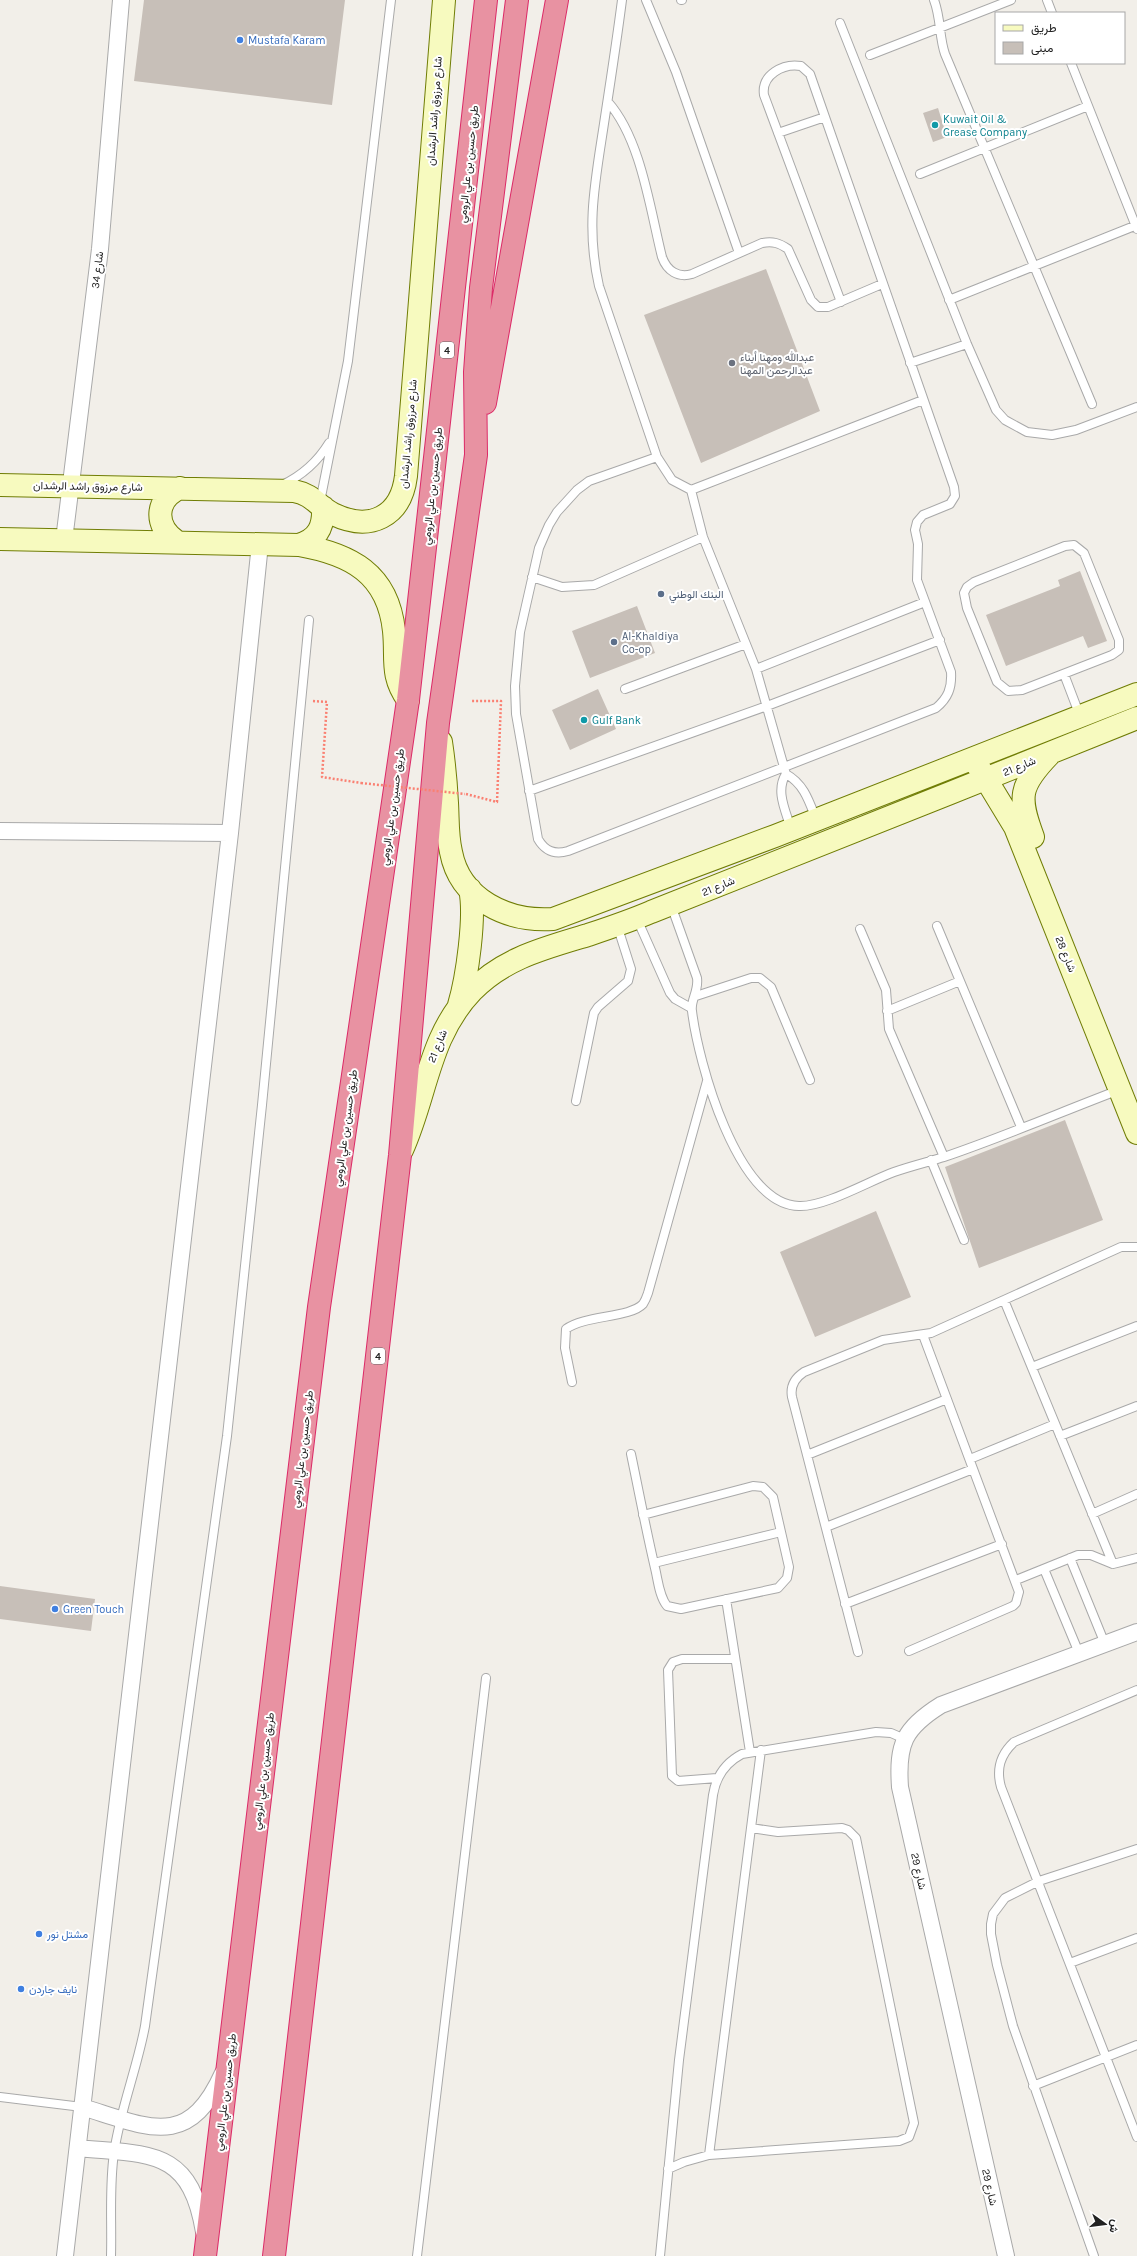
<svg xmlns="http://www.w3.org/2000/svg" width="1137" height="2256" font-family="Karla,Vazirmatn,sans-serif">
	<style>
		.building { fill: #c7bfb8 }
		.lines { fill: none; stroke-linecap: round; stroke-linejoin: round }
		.lane-casing { stroke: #a9a9a9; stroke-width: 10 }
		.street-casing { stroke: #a9a9a9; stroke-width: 18 }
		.secondary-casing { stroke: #707d05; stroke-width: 24 }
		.highway-casing { stroke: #dc2a67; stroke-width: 24 }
		.path { stroke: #fa8072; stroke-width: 2.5; stroke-dasharray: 2 2; stroke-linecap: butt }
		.lane { stroke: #fff; stroke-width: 8 }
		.street { stroke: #fff; stroke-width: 16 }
		.secondary { stroke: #f7fabf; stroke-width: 22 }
		.highway { stroke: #e892a2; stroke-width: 22 }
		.path-bridge { stroke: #fa8072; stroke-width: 2.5; stroke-dasharray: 2 2; stroke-linecap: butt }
		.shop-dot { fill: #3f7fe0; stroke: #fff; stroke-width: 1.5 }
		.culture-dot { fill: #0f9aa8; stroke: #fff; stroke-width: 1.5 }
		.worship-dot { fill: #6b7280; stroke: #fff; stroke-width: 1.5 }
		.service-dot { fill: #5c6f8a; stroke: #fff; stroke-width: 1.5 }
		.labels { text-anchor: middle; stroke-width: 4; stroke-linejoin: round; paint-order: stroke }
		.shield { fill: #fff; stroke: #646464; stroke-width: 1 }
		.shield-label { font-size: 10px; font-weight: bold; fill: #222 }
		.shop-label { font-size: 11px; fill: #366cbe; stroke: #fff; text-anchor: start }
		.street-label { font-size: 11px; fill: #222; stroke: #fff }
		.culture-label { font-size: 11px; fill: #0d838f; stroke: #fff; text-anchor: start }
		.worship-label { font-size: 11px; fill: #5b616d; stroke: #fff; text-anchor: start }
		.service-label { font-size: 11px; fill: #4e5e75; stroke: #fff; text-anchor: start }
	</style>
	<rect width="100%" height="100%" fill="#f2efe9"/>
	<!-- building -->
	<path class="building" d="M 144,0 L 345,0 L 332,105 L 134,81 Z
		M 938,108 L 947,137 L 933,142 L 923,113 Z
		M 766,269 L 820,411 L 701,463 L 644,315 Z
		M 1080,571 L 1107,641 L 1088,648 L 1083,636 L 1006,666 L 986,615 L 1060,586 L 1058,580 Z
		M 637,606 L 655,653 L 590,678 L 572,631 Z
		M 598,689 L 616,729 L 570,750 L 552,710 Z
		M 1065,1120 L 1103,1220 L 979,1268 L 945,1167 Z
		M 876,1211 L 911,1297 L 815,1337 L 780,1252 Z
		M 0,1586 L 95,1599 L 91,1631 L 0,1619 Z"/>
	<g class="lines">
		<defs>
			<path id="lane" d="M 622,0 C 617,39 611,78 605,117 C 596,178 585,224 599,286 L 657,457 L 672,480 L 691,490 L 703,537 L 756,669 L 786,774 C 775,791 786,811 791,829
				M 646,0 L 676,72 L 739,253
				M 681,0 L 682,0
				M 934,0 C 941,18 939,37 945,54 L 1092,404
				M 1047,0 L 1052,13
				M 840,23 L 967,344 L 996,410 L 1005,420 L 1027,432 L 1052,435 L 1076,430 L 1137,407
				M 870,55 L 1011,0
				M 1071,63 L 1137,229
				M 608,102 C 641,139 650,209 662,257 C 667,271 678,278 692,274 L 762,243 C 773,241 779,243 788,249 L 811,300 L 818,307 L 828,307 L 882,284
				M 778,133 L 825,117
				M 920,174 L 1088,106
				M 949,300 L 1137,225
				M 910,363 L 967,344
				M 657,457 L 589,481 L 577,490 L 557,512 L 549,525 L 539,548 L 520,632 L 515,686 L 516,714 L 538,839 C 545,851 554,855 568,851 L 936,708 C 948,698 952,688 951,672 L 917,580 L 918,544 L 915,530 L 917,522 L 923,515 L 950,504 L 955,496 L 954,487 L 810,74 L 801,66 C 783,63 761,75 764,95 L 841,302
				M 282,485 C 301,476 318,461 329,443
				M 691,490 L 923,400
				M 320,502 L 348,361 L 391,0
				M 1074,545 L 1084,553 L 1119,640 L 1119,650 L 1112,655 L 1022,690 L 1008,691 L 997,682 L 967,608 L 964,593 L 967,587 L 974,582 L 1065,546 Z
				M 532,577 L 562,587 L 594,585 L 703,537
				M 756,669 L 925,602
				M 1064,674 L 1080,716
				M 625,689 L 746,644
				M 786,774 C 804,784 809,801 816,819
				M 529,791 L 767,706 L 940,640
				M 671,905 L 697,978 C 699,991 690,1001 692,1011 C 698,1061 737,1205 799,1206 C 825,1207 869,1181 894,1172 C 911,1166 928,1162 944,1157 C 1003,1137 1061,1112 1119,1090
				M 637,919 L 670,993 L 675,999 L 691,1008
				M 937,926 L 1021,1127
				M 860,929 L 886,990 L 889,1029 L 944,1157
				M 696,996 L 751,978 L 760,978 L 771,987 L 810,1080
				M 887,1011 L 960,981
				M 576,1101 L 594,1013 L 598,1007 L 628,981 L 631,969 L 617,925
				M 931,1160 L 964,1240
				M 1004,1300 L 1113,1564
				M 1032,1367 L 1137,1326
				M 572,1382 L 565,1348 L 566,1329 C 585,1315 630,1318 643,1304 C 645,1301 647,1296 648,1293 L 707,1081
				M 1060,1436 L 1137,1406
				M 631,1454 C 639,1492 646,1530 655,1568 C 658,1580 659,1596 667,1606 L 681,1609 L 778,1588 L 787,1578 L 789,1567 L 773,1497 L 763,1487 L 753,1486 L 643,1515
				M 807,1455 L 947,1399
				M 970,1459 L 1055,1424
				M 1092,1514 L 1137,1494
				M 826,1527 L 973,1469
				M 1070,1558 L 1105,1644
				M 654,1563 L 781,1532
				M 1044,1569 L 1079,1653
				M 1016,1580 L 1078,1555 L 1091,1555 L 1113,1564 L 1137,1558
				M 726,1599 L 750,1752
				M 845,1604 L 1002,1544
				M 909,1651 L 1013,1606 L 1016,1603 L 1019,1592 L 923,1335
				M 858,1652 L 792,1397 C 790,1386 795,1378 804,1372 L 883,1340 L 931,1333 L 1121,1247 L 1137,1247
				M 1137,1690 L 1014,1742 C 1000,1755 996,1769 1001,1787 L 1137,2137
				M 717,1778 L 678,1781 L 672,1776 L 668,1670 L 673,1662 L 682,1659 L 735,1659
				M 1070,1963 L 1137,1938
				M 1033,2086 L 1137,2045
				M 0,2097 L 82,2107
				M 709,2155 L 761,1750
				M 668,2169 L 684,2162 L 709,2155 L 899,2141 L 909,2137 L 914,2123 L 856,1838 L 848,1830 L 842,1828 L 778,1832 L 751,1828
				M 111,2256 C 112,2222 109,2187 114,2153 C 120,2110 137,2069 145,2026 L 227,1436 L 262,1105 L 309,620
				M 417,2256 L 486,1678
				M 660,2256 L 679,2060 L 713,1795 C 716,1776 725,1763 742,1754 L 876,1732 L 891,1733 L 905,1739
				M 1094,2256 L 1013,2026 L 997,1965 L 991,1934 L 991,1924 L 993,1914 L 1005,1898 L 1039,1881 L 1137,1849"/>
			<path id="street" d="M 64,540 L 100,249 L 121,0
				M 0,831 L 230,833
				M 82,2107 C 148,2127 188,2151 223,2073
				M 78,2148 C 148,2155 190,2147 204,2232
				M 65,2256 L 230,833 L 260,544
				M 1006,2256 L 900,1787 C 897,1744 904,1728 941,1705 L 1137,1632"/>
			<path id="secondary" d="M 0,485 L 294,491 C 314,495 317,506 333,514 C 370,532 401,517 406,476 L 444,0
				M 0,539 L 299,545 C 350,554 388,573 394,631 C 397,659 390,675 408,700
				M 176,541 C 154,526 155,499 180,488
				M 299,545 C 318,539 324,527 323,507
				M 441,742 C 444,762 446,783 447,803 C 448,819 447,835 451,852 C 460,900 508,922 553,919 L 775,836 L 1137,694
				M 978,766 L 1015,827 L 1137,1133
				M 1033,837 C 1018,797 1019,786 1049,755
				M 459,1005 C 467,978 476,916 470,889
				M 402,1150 C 427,1095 428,1037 472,991 C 504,958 545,948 588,935 C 609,928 630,921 651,912 C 814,848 975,783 1137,718"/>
			<path id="highway" d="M 485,403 L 557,0
				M 205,2256 L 319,1307 L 408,700 L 486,0
				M 274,2256 L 400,1155 L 438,723 L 476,455 L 475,372 L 481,288 L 517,0"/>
		</defs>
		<!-- lane casing -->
		<use href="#lane" class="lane-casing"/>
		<!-- street casing -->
		<use href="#street" class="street-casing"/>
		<!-- secondary casing -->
		<use href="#secondary" class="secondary-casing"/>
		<!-- highway casing -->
		<use href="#highway" class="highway-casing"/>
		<!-- path -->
		<path class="path" d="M 313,701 L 327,702 L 322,777 L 361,783
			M 466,794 L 497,802 L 501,701 L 471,701"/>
		<!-- lane -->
		<use href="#lane" class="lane"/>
		<!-- street -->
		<use href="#street" class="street"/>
		<!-- secondary -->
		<use href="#secondary" class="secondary"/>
		<!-- highway -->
		<use href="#highway" class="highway"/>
		<!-- path-bridge -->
		<path class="path-bridge" d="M 361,783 L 465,794"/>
	</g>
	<!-- markers -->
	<g class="shop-dot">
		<circle cx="240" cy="40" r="4"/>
		<circle cx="55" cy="1609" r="4"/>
		<circle cx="39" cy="1934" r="4"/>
		<circle cx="21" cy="1989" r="4"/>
	</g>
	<g class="culture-dot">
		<circle cx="935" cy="125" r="4"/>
		<circle cx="584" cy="720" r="4"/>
	</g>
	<circle class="worship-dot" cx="732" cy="363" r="4"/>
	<g class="service-dot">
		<circle cx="661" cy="594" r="4"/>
		<circle cx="614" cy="642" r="4"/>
	</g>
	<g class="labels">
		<!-- shield labels -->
		<g class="shield">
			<rect x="440" y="342" width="14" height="16" rx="3"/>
			<rect x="371" y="1348" width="14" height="16" rx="3"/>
		</g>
		<g class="shield-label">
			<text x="447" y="354">4</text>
			<text x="378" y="1360">4</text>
		</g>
		<!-- shop labels -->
		<g class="shop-label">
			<text x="248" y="44">Mustafa Karam</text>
			<text x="63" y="1613">Green Touch</text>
			<text x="47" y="1938">مشتل نور</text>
			<text x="29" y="1993">نايف جاردن</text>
		</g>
		<!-- street labels -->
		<g class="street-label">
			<text transform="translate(434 111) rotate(-86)" y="4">شارع مرزوق راشد الرشدان</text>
			<text transform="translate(468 164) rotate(-84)" y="4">طريق حسين بن علي الرومي</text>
			<text transform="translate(97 270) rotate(-83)" y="4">شارع 34</text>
			<text transform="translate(408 434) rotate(-85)" y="4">شارع مرزوق راشد الرشدان</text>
			<text transform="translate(88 486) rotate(1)" y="4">شارع مرزوق راشد الرشدان</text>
			<text transform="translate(432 486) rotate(-84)" y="4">طريق حسين بن علي الرومي</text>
			<text transform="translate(1019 766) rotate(-22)" y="4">شارع 21</text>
			<text transform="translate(392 807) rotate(-82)" y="4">طريق حسين بن علي الرومي</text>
			<text transform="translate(718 886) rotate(-22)" y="4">شارع 21</text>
			<text transform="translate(1066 954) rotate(68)" y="4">شارع 28</text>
			<text transform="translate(437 1046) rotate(-68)" y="4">شارع 21</text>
			<text transform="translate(345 1128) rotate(-82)" y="4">طريق حسين بن علي الرومي</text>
			<text transform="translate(302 1449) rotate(-83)" y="4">طريق حسين بن علي الرومي</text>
			<text transform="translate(263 1771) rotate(-83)" y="4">طريق حسين بن علي الرومي</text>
			<text transform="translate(919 1871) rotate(77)" y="4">شارع 29</text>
			<text transform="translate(225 2092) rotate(-83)" y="4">طريق حسين بن علي الرومي</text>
			<text transform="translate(990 2187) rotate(77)" y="4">شارع 29</text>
		</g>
		<!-- culture labels -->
		<g class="culture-label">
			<text x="943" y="123">Kuwait Oil &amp;<tspan x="943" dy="13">Grease Company</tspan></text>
			<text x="592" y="724">Gulf Bank</text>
		</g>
		<!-- worship labels -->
		<g class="worship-label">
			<text x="740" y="361">عبدالله ومهنا أبناء<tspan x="740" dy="13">عبدالرحمن المهنا</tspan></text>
		</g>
		<!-- service labels -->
		<g class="service-label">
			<text x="669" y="598">البنك الوطني</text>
			<text x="622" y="640">Al-Khaldiya<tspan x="622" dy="13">Co-op</tspan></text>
		</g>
	</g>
	<!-- legend -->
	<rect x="995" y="12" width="130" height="52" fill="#ffffff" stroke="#a7a7a7"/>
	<rect x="1003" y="25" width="20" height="6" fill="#f7fabf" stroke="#a7a7a7"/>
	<text x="1031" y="32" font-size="12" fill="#222222">طريق</text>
	<rect x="1003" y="42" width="20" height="12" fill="#c7bfb8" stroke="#a7a7a7"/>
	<text x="1031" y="52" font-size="12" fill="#222222">مبنى</text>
	<!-- north arrow -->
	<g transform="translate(1105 2224) rotate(104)" stroke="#ffffff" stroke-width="3" paint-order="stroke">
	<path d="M0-3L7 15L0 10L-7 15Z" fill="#222222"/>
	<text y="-6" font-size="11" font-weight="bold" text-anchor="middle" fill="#222222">ش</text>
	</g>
</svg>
